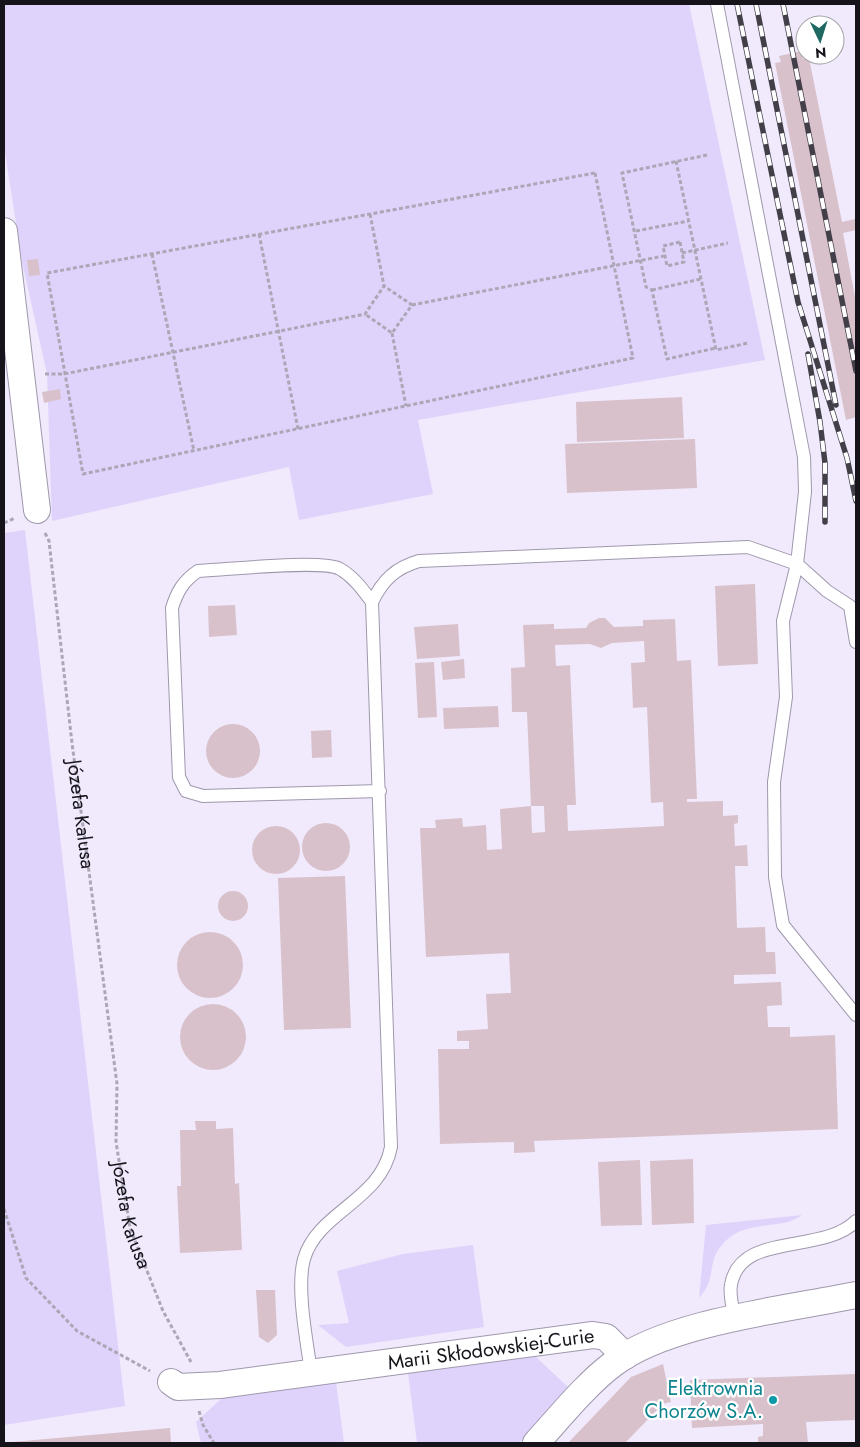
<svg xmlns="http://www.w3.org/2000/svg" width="860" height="1447" font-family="Jost,sans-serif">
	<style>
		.green { fill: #e0d3fb }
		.building { fill: #d9c1cc; fill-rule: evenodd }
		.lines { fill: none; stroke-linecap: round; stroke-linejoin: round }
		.service-casing { stroke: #9f98ad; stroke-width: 14 }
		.minor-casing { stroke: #9f98ad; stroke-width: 28 }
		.path { stroke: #aca7b6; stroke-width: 3; stroke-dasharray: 4 2.5; stroke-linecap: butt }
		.service { stroke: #fff; stroke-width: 12 }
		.minor { stroke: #fff; stroke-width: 26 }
		.rail-casing { stroke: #423f49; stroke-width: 5.5 }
		.rail { stroke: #fff; stroke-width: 4; stroke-dasharray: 11; stroke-linecap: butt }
		.culture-dot { fill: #0f9aa8; stroke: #fff; stroke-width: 2 }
		.labels { text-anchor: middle; stroke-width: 4.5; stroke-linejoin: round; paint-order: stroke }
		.street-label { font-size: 20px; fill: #16131b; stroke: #fff }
		.culture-label { font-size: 20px; fill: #0d838f; stroke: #fff; text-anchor: end }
	</style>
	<rect width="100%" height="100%" fill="#f0eafc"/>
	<!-- green -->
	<path class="green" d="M 4,4 L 689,4 L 765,360 L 418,420 L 433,494 L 299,520 L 289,467 L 52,521 L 47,374 L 22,262 L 4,146 Z
		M 25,530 L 125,1406 L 4,1425 L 4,533 Z
		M 802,1215 C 779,1233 739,1215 717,1252 C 712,1260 712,1272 709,1282 C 707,1288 703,1293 699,1298 L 706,1225 Z
		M 473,1245 L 484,1327 L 346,1347 L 318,1325 L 349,1323 L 337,1271 L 403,1254 Z
		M 534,1355 L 570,1389 L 519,1443 L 417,1443 L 408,1373 Z
		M 336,1382 L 344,1443 L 201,1443 L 196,1422 L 222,1398 Z"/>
	<!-- building -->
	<path class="building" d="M 802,51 L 803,59 L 809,58 L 842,222 L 855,219 L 856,226 L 856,230 L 843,233 L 856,302 L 856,417 L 846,420 L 775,63 L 781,62 L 779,56 Z
		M 38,259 L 40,275 L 29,276 L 27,260 Z
		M 60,389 L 61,399 L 44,403 L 42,392 Z
		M 682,397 L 684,438 L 577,442 L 576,402 Z
		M 695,439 L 697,488 L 567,493 L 565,444 Z
		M 755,584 L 758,664 L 718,666 L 715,586 Z
		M 235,605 L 237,635 L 209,637 L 208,606 Z
		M 599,618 L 605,618 L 614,627 L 643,626 L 643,620 L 675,619 L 677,661 L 691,660 L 697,799 L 687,799 L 687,802 L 723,801 L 723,816 L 738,815 L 738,823 L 734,824 L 735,846 L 747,845 L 748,866 L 735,866 L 737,928 L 765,927 L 766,952 L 775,952 L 776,974 L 734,975 L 734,984 L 781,982 L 782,1005 L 767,1006 L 768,1027 L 790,1027 L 790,1037 L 835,1035 L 838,1129 L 534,1141 L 535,1152 L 514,1153 L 514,1142 L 440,1144 L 438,1049 L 469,1049 L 469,1041 L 457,1041 L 457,1031 L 488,1029 L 486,994 L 511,993 L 509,953 L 426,957 L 420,828 L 436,828 L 435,820 L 462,818 L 463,827 L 486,825 L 487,850 L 502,849 L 500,809 L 531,806 L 527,712 L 512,712 L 511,668 L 525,667 L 523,625 L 554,624 L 554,629 L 586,628 L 589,623 ZM 644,641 L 645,662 L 631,663 L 633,708 L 647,707 L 651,803 L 663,802 L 664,826 L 568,831 L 567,805 L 576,805 L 570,665 L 556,666 L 555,645 L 590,644 L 601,648 L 612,643 ZM 531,806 L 544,806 L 545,832 L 532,833 Z
		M 458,624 L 460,656 L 417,659 L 414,627 Z
		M 464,659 L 465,678 L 443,680 L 441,662 Z
		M 434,662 L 437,717 L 418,718 L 415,663 Z
		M 498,706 L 499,727 L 444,729 L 443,708 Z
		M206 751a27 27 0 1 1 54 0a27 27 0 1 1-54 0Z
		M 331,730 L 332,757 L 312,758 L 311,731 Z
		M302 847a24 24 0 1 1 48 0a24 24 0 1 1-48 0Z
		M252 850a24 24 0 1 1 48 0a24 24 0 1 1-48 0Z
		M 345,876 L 351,1028 L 284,1030 L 278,878 Z
		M218 906a15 15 0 1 1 30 0a15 15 0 1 1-30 0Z
		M177 965a33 33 0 1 1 66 0a33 33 0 1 1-66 0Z
		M180 1037a33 33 0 1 1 66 0a33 33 0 1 1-66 0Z
		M 195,1121 L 216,1121 L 216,1129 L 233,1128 L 235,1184 L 239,1183 L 242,1250 L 180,1253 L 177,1186 L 181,1186 L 180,1130 L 196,1130 Z
		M 693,1159 L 694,1223 L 652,1225 L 650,1161 Z
		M 640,1160 L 642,1225 L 601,1226 L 598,1162 Z
		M 256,1290 L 275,1290 L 277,1335 L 268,1343 L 259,1337 Z
		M 663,1364 L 671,1402 L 658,1405 L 658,1409 L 625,1443 L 568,1443 L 631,1377 Z
		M 856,1374 L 856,1420 L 806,1422 L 808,1443 L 758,1443 L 758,1437 L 763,1436 L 763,1424 L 692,1428 L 690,1380 Z
		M 170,1428 L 171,1443 L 12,1443 L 12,1442 Z"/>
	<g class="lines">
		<defs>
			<path id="service" d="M 717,4 L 804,457 L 805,492 L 797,564 L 783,621 L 786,697 L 774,782 L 775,877 L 783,925 L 856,1015
				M 380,791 L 203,796 L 186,791 L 179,777 L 172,608 C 177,592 183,581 198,571 C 224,570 322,559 340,569 C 354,577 363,590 372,602 C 383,580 395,568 419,561 L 748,547 L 797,564 L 827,591 L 850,606 L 856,642
				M 735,1319 C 733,1309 729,1295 731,1285 C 740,1231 822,1255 856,1221
				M 311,1372 C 307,1342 296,1288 304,1259 C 318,1211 381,1201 391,1147 L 372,602"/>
			<g id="minor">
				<path d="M 4,231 L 37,510"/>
				<path id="s2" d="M 171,1382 L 178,1387 L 220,1385 L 593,1335 L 606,1337 L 625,1356"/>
				<path d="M 536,1443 C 560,1417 584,1386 613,1364 C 667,1322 788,1309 856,1295"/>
			</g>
		</defs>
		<!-- service casing -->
		<use href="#service" class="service-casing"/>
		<!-- minor casing -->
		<use href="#minor" class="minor-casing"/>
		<!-- path -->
		<g class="path">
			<path d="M 707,155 L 622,173 L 646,287 L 652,290 L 667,359 L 716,348"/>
			<path d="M 676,161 L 716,350 L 748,343"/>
			<path d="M 595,173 L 633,358 L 83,474 L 47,273 Z"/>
			<path d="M 370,214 L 384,286"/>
			<path d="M 636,231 L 688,221"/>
			<path d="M 259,234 L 298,429"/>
			<path d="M 680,242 L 684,262 L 667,266 L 663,246 Z"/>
			<path d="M 682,253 L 728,243"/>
			<path d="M 152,254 L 194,451"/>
			<path d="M 652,290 L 701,279"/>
			<path d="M 412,305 L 664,256"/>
			<path d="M 392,333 L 406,406"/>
			<path d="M 45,374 L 64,374 L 365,314 L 384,286 L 412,305 L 392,333 L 365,314"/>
			<path d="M 4,523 L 15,518"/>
			<path id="s1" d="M 45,533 L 49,541 L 72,743 L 117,1084 L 116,1142 L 130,1228 L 163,1311 L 191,1362"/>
			<path d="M 4,1209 L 26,1278 L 77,1331 L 150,1371"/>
			<path d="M 199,1411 L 203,1425 L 214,1443"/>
		</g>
		<!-- service -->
		<use href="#service" class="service"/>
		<!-- minor -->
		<use href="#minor" class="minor"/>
		<defs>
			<path id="rail" d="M 737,4 L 798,302 L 847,458 L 856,501
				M 756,4 L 836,405
				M 783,4 L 856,371
				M 808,354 L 820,422 L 825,463 L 825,522"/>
		</defs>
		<!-- rail casing -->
		<use href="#rail" class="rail-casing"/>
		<!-- rail -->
		<use href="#rail" class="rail"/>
	</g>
	<!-- markers -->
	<circle class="culture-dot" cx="773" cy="1400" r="5"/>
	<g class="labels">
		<!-- street labels -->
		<g class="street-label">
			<text dy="7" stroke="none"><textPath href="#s1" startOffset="284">Józefa Kalusa</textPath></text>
			<text dy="7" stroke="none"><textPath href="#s1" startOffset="689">Józefa Kalusa</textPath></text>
			<text dy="7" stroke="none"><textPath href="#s2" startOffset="324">Marii Skłodowskiej-Curie</textPath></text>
		</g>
		<!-- culture labels -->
		<g class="culture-label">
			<text x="763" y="1395">Elektrownia<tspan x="763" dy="23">Chorzów S.A.</tspan></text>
		</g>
	</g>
	<!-- border -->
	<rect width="860" height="1447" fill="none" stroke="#16131b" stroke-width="10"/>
	<!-- north arrow -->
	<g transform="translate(820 40) rotate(176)"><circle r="24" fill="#ffffff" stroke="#a2a1a4"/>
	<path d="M0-4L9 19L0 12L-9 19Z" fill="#1f6962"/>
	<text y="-8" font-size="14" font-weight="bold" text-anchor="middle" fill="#16131b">N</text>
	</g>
</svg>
